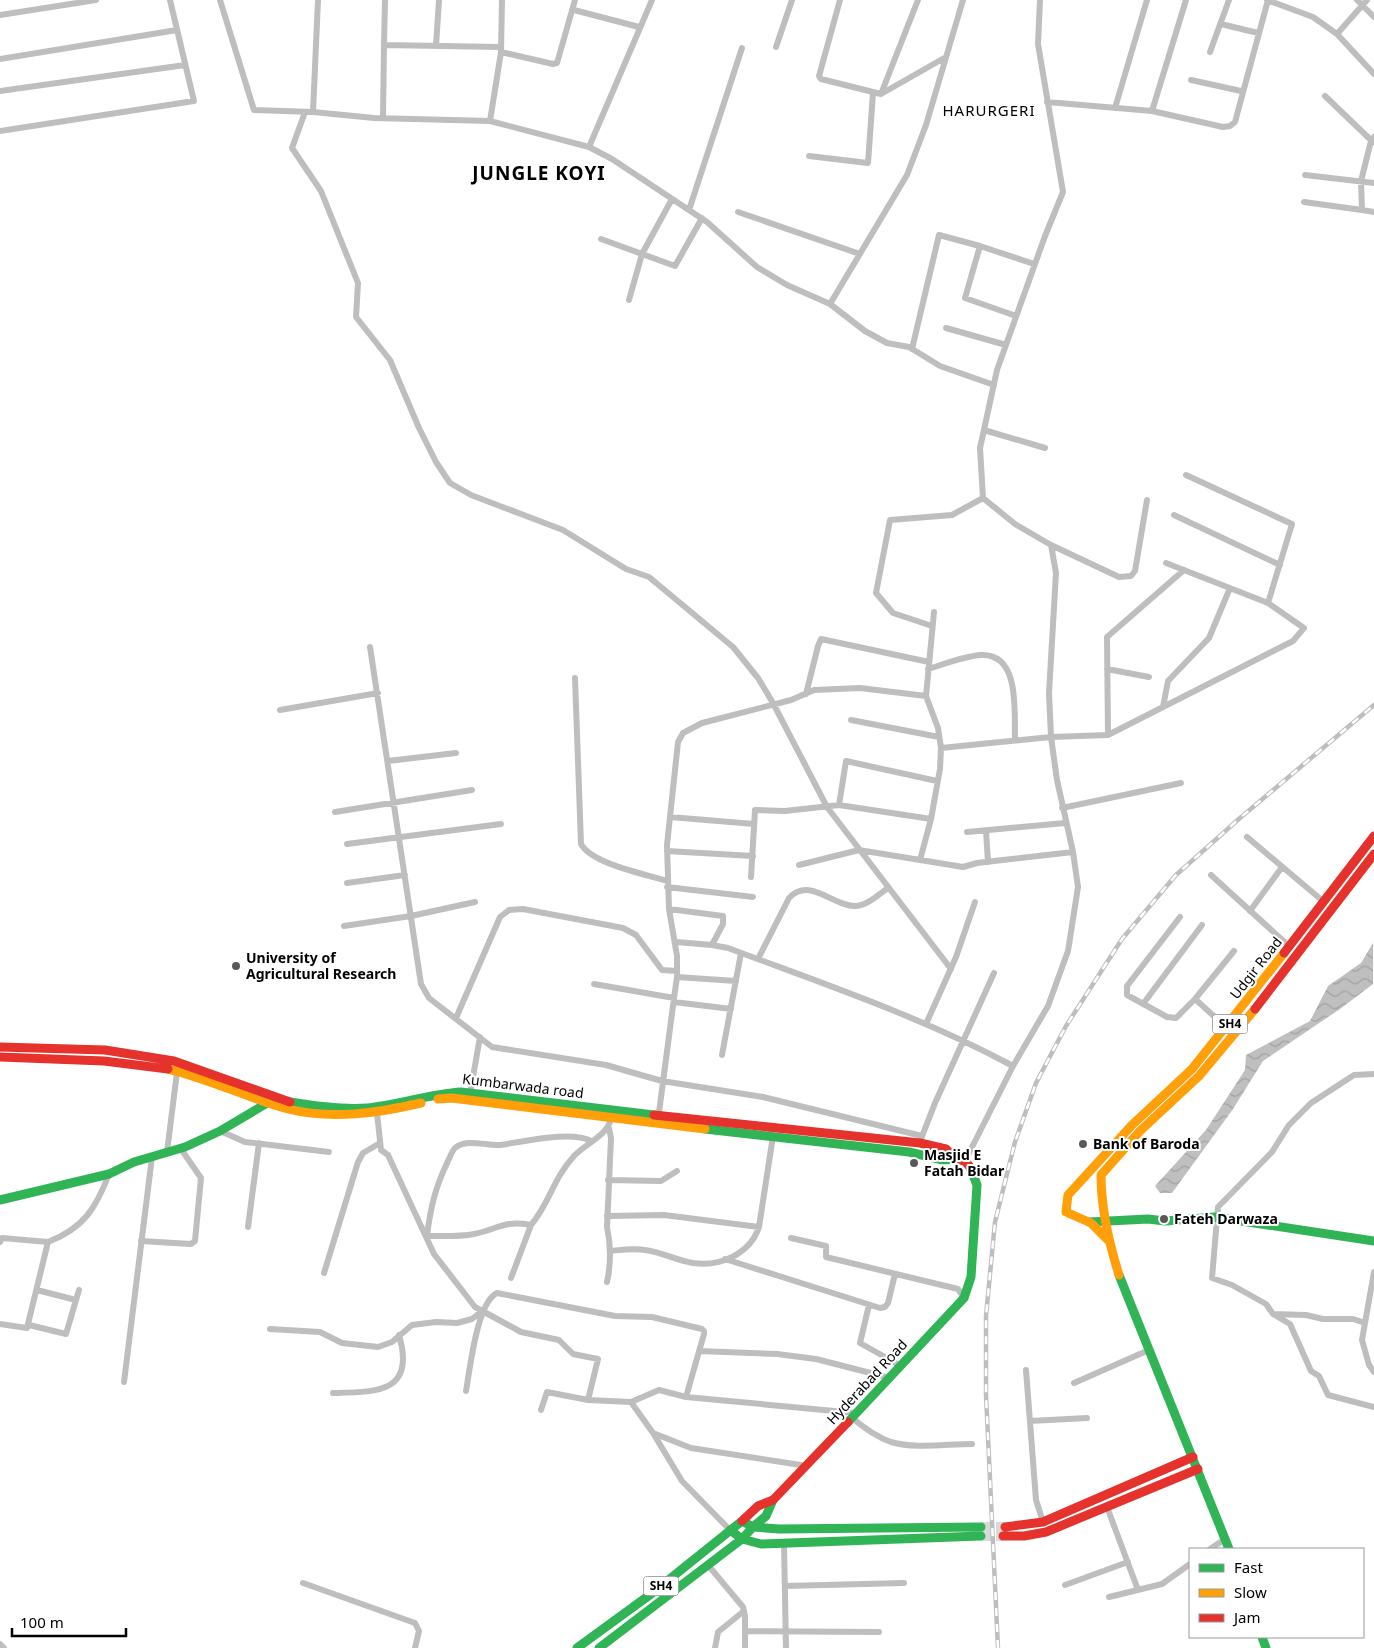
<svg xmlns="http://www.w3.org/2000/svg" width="1374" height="1648" font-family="'Noto Sans',sans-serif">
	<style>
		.water { fill: url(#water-waves) }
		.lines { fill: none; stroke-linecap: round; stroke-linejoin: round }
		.primary-tunnel { stroke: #d9d9d9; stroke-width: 10; stroke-dasharray: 10 5; stroke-linecap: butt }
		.street { stroke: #bebebe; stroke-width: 6 }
		.fast { stroke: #30b455; stroke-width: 9 }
		.slow { stroke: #ff9f0a; stroke-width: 9 }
		.jam { stroke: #e5322d; stroke-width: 9 }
		.rail-casing { stroke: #bebebe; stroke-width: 4.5 }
		.rail { stroke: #fff; stroke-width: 2.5; stroke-dasharray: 8; stroke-linecap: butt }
		.poi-dot { fill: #595959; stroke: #fff; stroke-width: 2 }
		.labels { text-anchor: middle; stroke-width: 4; stroke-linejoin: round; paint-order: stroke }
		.shield { fill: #fff; stroke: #4c4c4c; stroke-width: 1 }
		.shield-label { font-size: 12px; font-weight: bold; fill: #000 }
		.poi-label { font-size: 14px; font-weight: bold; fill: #000; stroke: #fff; text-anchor: start }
		.street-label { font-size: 14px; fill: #000; stroke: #fff }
		.neighbourhood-label { font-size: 15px; letter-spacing: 1px; fill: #000; stroke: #fff }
		.district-label { font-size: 19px; font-weight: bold; letter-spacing: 1px; fill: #000; stroke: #fff }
	</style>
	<defs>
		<pattern id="water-waves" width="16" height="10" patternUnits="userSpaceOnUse" patternTransform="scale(1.25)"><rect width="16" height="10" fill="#bfbfbf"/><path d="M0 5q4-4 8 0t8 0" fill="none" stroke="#a2a2a2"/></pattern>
	</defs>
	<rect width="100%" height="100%" fill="#fff"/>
	<!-- water -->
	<path class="water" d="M 1373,943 L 1373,984 L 1340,1009 L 1263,1061 L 1233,1109 L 1172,1193 L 1160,1193 L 1155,1186 L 1206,1130 L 1245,1070 L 1246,1055 L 1310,1021 L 1328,986 L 1361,963 Z"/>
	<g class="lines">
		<!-- primary-tunnel -->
		<path class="primary-tunnel" d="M 981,1527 L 1005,1527
			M 981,1536 L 1003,1536"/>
		<!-- street -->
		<path class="street" d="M 220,0 L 254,110 L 313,112 L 374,118 L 490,121 L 589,147 L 612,159 L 707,222 L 757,267 L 787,285 L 830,304 L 865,331 L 887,343 L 909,347 L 940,366 L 994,385
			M 840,0 L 819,76 L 821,79 L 881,94 L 946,57
			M 1267,0 L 1313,17 L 1337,34 L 1367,0
			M 1357,0 L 1374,17
			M 574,10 L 639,27
			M 0,15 L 96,0
			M 1221,24 L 1258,33
			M 1337,34 L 1374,74
			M 384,45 L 385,0
			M 436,46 L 439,0
			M 776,47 L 792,0
			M 501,52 L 553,64 L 557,63 L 575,0
			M 1210,52 L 1229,0
			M 0,59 L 177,30
			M 1191,80 L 1241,91
			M 0,91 L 185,65
			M 881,94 L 918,0
			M 1325,96 L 1373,142
			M 1047,102 L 1152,111 L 1223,127 L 1230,126 L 1235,122 L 1268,0
			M 1115,108 L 1147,0
			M 1152,111 L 1186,0
			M 305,112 L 292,148 L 321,191 L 358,283 L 356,317 L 390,360 L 419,428 L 436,462 L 450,483 L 471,495 L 563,530 L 626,569 L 649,577 L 733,647 L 758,678 L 773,703 L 827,807 L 951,969
			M 313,112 L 318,0
			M 383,118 L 384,45 L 501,47
			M 490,121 L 501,52 L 502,0
			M 0,131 L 194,101 L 170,0
			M 589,147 L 652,0
			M 809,156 L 868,163 L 873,93
			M 1305,175 L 1374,183
			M 1304,202 L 1362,210 L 1361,181 L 1371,141 L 1374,137
			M 689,210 L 742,48
			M 1362,210 L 1374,212
			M 738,212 L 860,254
			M 601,239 L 675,266 L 702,218
			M 980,246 L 1034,264
			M 629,300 L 642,254 L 672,199
			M 830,304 L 907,175 L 926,125 L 963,0
			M 946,328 L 1006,345
			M 912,349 L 939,235 L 980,246 L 965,298 L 1016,316
			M 984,430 L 1045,448
			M 1186,475 L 1292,524 L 1268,603
			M 1174,515 L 1280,565
			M 1051,545 L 1119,577 L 1131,576 L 1135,571 L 1147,500
			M 932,626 L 893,613 L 876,593 L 890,520 L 952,515 L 983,498
			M 370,647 L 421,984 L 429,998 L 492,1047 L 606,1065 L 662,1081 L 763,1097 L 922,1136
			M 928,669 C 945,664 964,656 981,655 C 1021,653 1014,714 1015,740
			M 1107,669 L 1149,677
			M 575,678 L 581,844 C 592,864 645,874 667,881
			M 806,694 L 818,646 L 821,639 L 929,662
			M 926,696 L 934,612
			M 1163,707 L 1168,681 L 1209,638 L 1230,588
			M 280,710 L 378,693
			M 851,720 L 939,737
			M 1108,735 L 1107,637 L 1184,570
			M 388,761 L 456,753
			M 839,805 L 931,819 L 940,769 L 941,748
			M 1062,808 L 1181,783
			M 335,812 L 472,790
			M 670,817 L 754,824
			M 986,831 L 988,862
			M 967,832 L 1065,823
			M 1247,837 L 1324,902
			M 347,844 L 501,824
			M 667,851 L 753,856
			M 920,860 L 931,819
			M 799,865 L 859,850 L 963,867 L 977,863 L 1073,852
			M 1211,875 L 1290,947
			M 751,877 L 755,810 L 785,811 L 839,805 L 846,761 L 937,781
			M 347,883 L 405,875
			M 667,887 L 753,897
			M 669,909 L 723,916 L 723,924 L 712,945
			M 1250,911 L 1282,867
			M 1180,917 L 1127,986 L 1127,995 L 1167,1017 L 1176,1018 L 1195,999 L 1234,951
			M 344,926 L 411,916 L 475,902
			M 676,942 L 712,945 L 728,948 C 824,984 922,1017 1013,1066
			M 758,959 L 789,898 C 810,876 833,907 856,906 C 868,905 879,894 888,888
			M 677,977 L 736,981
			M 594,984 L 674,998 L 658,1120
			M 674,998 L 677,977 L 677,956 L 669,909 L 667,845 L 678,742 L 683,733 L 702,723 L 791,700 L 814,690 L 860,688 L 926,696 L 938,728 L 941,748 L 1051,737 L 1108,735 L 1293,641 L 1304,628 L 1268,603 L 1166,563
			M 1195,999 L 1227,1028
			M 674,1002 L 731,1009
			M 1143,1004 L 1202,925
			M 456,1018 L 500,917 L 509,910 L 523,909 L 623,928 L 636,935 L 662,970 L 677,971
			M 926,1024 L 956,957 L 975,902
			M 722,1055 L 741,953
			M 1374,1074 L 1354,1075 L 1311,1103 L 1289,1125 L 1272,1152 L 1218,1207 L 1212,1278 L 1232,1285 L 1266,1304 L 1273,1314 L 1290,1324 L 1311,1371 L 1319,1376 L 1328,1395 L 1374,1407
			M 470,1094 L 480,1037
			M 377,1113 L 381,1150 L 388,1155 L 434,1254 L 475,1307 L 521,1332 L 559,1340 L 573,1354 L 598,1359 L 588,1400 L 631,1402 L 653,1433 L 691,1448 L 807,1466
			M 220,1131 L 245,1142 L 329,1152
			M 921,1139 L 935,1103 L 994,973
			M 167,1152 L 177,1072
			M 965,1161 L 1013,1066 L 1048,1006 L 1068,951 L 1078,887 L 1073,852 L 1057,780 L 1051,737 L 1049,693 L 1056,573 L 1051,545 L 1015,524 L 983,498 L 980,448 L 997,370 L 1045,236 L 1063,192 L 1038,44 L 1040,0
			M 608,1180 L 661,1181 L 677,1171
			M 607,1216 L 664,1215 L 759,1227
			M 248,1227 L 259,1143
			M 427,1235 C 431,1206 435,1188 448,1161 C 450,1157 452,1151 455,1148 C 466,1138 487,1146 500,1145 C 523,1142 571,1130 591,1141
			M 427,1236 C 442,1236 459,1237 474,1234 C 499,1229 503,1220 531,1225 C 549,1204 553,1179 574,1156 C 586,1143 606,1137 611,1119
			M 791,1238 L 826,1246 L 826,1257 L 958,1289 L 964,1298
			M 141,1241 L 191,1244 L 195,1241 L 201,1178 L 181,1149
			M 0,1242 L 2,1238 L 48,1242
			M 610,1251 C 621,1250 633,1248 645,1250 C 661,1252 676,1260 693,1263 C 720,1267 750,1254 759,1227 L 773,1136
			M 725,1259 L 880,1308 L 885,1307 L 888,1303 L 895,1274
			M 1374,1272 L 1362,1340 L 1369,1365 L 1374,1372
			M 324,1273 L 358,1162 L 363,1153 L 380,1143
			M 511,1278 L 531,1225
			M 607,1282 C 611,1264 611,1246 607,1227 L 611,1138 L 609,1128
			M 37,1290 L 76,1300
			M 869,1305 L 860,1343 L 901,1366
			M 1274,1314 L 1306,1315 L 1323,1319 L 1353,1319 L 1365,1323
			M 0,1324 L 27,1328 L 48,1242 C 84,1228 96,1208 109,1174
			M 29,1325 L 66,1334 L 79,1290
			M 270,1329 L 320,1332 L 342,1343 L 378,1347 L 392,1342 L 412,1325 L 436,1322 L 457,1323 L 472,1319 L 482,1311
			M 699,1351 L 777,1354 L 816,1359 L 890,1378
			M 1026,1370 L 1036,1500 L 1043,1522
			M 124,1382 L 152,1157
			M 1074,1383 L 1149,1350
			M 466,1391 C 470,1369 477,1302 497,1293 L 615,1316 L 652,1317 L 702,1329 L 704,1331 L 704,1334 L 686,1397 L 856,1413
			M 333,1393 C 377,1392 416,1393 399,1335
			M 631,1402 L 659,1390 L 686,1397
			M 541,1410 L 547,1392 L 588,1400
			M 852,1418 C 864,1427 876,1437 891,1442 C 915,1449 946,1444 972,1444
			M 1030,1421 L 1087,1418
			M 653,1433 L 682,1481 L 730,1530
			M 1107,1507 L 1138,1590
			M 784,1543 L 786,1648
			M 1210,1549 L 1225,1539
			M 708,1565 L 743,1607 L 745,1616 L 745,1648
			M 303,1583 L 415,1623 L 419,1631 L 415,1648
			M 1065,1585 L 1128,1562
			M 785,1586 L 904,1583
			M 1109,1597 L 1162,1584 L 1190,1564
			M 745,1631 L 879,1632
			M 0,1644 L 4,1648
			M 715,1648 L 718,1632 L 744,1611"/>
		<!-- fast -->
		<path class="fast" d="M 290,1102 C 314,1106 342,1110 367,1108 C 398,1105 429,1094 461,1092 L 654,1115
			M 705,1129 L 909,1152 L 943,1160 L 956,1159
			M 0,1200 L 109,1174 L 134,1162 L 185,1147 L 220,1131 L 269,1102
			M 1089,1222 L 1148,1219 L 1165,1221 L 1215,1217 L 1374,1241
			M 1119,1275 L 1229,1549
			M 848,1422 L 964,1298 L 971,1277 L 977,1185 L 970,1167
			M 753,1527 L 766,1516 L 773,1500
			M 730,1530 L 742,1539 L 761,1544 L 981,1536
			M 1262,1637 L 1266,1648
			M 577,1648 L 651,1594 L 742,1521 L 753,1527 L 779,1529 L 981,1527
			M 599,1648 L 742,1539 L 753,1527"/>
		<!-- slow -->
		<path class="slow" d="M 168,1069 C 210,1079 248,1098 288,1109 C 332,1120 378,1113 421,1103
			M 438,1099 L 452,1098 L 705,1129
			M 1109,1241 L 1091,1223 L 1066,1212 L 1068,1195 L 1132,1125 L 1192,1069 L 1284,953
			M 1119,1275 C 1109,1243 1101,1209 1101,1175 L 1140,1131 L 1199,1076 L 1255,1009"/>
		<!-- jam -->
		<path class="jam" d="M 1284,953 L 1374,836
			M 1255,1009 L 1374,854
			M 0,1047 L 105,1050 L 174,1061 L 290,1102
			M 0,1057 L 104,1061 L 168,1069
			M 654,1115 L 920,1143 L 946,1149 L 956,1159 L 965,1161 L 970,1167
			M 742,1521 L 758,1506 L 773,1500 L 848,1422
			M 1005,1527 L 1043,1522 L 1193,1457
			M 1003,1536 L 1024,1536 L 1046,1532 L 1198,1469"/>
		<defs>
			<path id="rail" d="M 998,1648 L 986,1395 L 986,1316 L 995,1222 L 1015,1142 L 1036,1083 L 1066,1026 L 1122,939 L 1176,875 L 1240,818 L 1374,705"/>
		</defs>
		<!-- rail casing -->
		<use href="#rail" class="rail-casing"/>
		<!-- rail -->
		<use href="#rail" class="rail"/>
	</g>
	<!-- markers -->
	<g class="poi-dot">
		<circle cx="236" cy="966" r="5"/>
		<circle cx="1083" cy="1144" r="5"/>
		<circle cx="914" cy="1163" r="5"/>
		<circle cx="1164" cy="1219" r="5"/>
	</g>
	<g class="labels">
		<!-- shield labels -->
		<g class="shield">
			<rect x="1212.5" y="1014.5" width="35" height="19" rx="4"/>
			<rect x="643.5" y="1576.5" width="35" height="19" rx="4"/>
		</g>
		<g class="shield-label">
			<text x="1230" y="1028">SH4</text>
			<text x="661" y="1590">SH4</text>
		</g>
		<!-- poi labels -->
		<g class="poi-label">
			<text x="246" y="963">University of<tspan x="246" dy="16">Agricultural Research</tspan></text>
			<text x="1093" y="1149">Bank of Baroda</text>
			<text x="924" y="1160">Masjid E<tspan x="924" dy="16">Fatah Bidar</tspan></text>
			<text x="1174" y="1224">Fateh Darwaza</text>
		</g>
		<!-- street labels -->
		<g class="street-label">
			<text transform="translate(1256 968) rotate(-52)" y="5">Udgir Road</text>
			<text transform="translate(523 1086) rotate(7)" y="5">Kumbarwada road</text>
			<text transform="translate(867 1382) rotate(-47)" y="5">Hyderabad Road</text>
		</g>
		<!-- neighbourhood labels -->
		<g class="neighbourhood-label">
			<text x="989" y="116">HARURGERI</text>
		</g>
		<!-- district labels -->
		<g class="district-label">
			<text x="539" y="180">JUNGLE KOYI</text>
		</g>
	</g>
	<!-- legend -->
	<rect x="1189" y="1548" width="175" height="90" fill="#ffffff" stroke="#999999"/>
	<rect x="1199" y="1564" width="25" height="8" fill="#30b455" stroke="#999999"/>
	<text x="1234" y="1573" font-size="15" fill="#000000">Fast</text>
	<rect x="1199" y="1589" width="25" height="8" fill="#ff9f0a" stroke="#999999"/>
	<text x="1234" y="1598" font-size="15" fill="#000000">Slow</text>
	<rect x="1199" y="1614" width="25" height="8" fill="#e5322d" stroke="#999999"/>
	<text x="1234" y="1623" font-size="15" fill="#000000">Jam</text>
	<!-- scale -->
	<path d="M12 1628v8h114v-8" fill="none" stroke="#000000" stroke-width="2.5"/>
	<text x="20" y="1628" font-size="15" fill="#000000" stroke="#ffffff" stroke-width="4" paint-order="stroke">100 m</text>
</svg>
